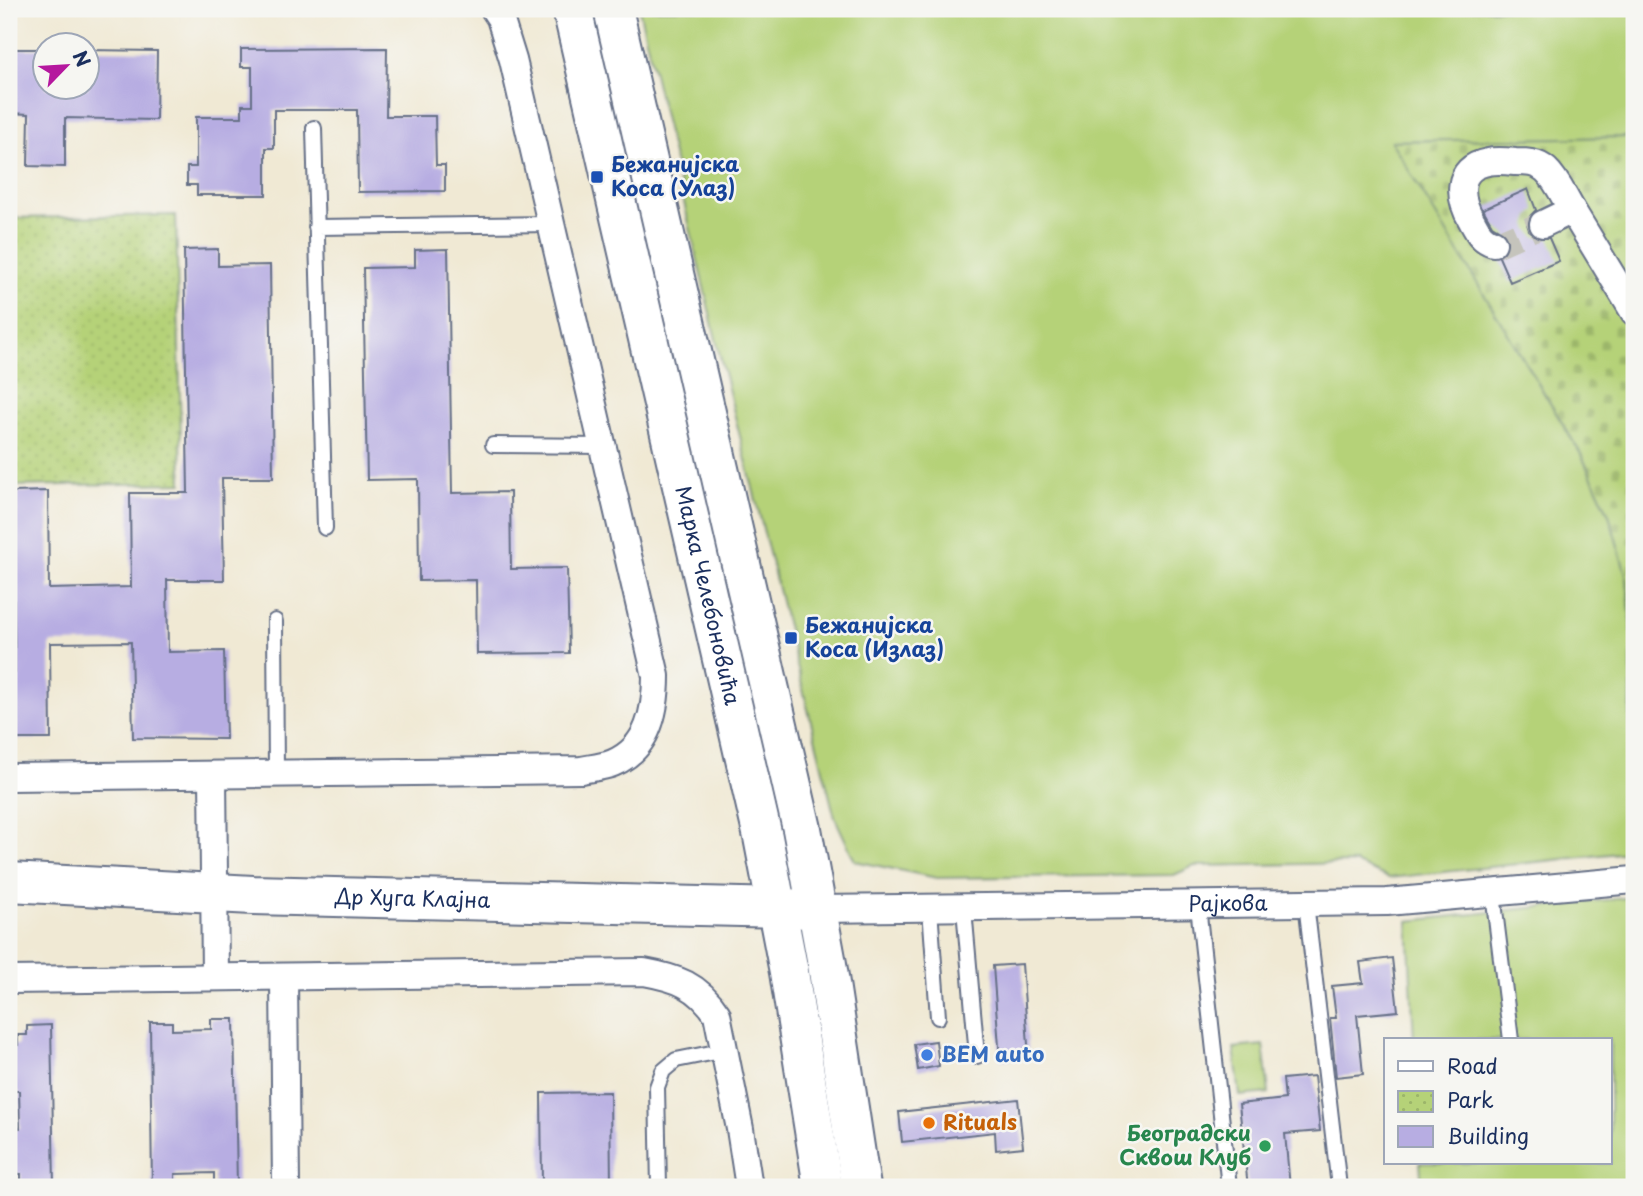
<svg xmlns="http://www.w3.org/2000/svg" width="1643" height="1196" font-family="'Playpen Sans',sans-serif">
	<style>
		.grass { fill: #b5d278; stroke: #68806b; stroke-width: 2 }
		.cemetery { fill: url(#cemetery-stones); stroke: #68806b; stroke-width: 2 }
		.park { fill: url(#park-dots); stroke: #68806b; stroke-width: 2 }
		.building { fill: #b7ade2 }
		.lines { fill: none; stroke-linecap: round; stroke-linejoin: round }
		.street-tunnel { stroke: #c5c4bc; stroke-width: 26; stroke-dasharray: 26 13; stroke-linecap: butt }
		.lane-casing { stroke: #667087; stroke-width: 18 }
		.street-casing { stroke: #667087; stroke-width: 30 }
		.secondary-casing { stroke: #667087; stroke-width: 42 }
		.primary-casing { stroke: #667087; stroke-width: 42 }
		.lane { stroke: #fff; stroke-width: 14 }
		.street { stroke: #fff; stroke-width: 26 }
		.secondary { stroke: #fff; stroke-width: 38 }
		.primary { stroke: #fff; stroke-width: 38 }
		.transit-dot { fill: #1a4fb4; stroke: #f6f6f2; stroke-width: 2.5 }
		.shop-dot { fill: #3f7fe0; stroke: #f6f6f2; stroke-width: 2.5 }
		.food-dot { fill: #e8710a; stroke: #f6f6f2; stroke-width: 2.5 }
		.leisure-dot { fill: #2e9e5b; stroke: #f6f6f2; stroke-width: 2.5 }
		.labels { text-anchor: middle; stroke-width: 5; stroke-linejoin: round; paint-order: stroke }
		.transit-label { font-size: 21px; font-weight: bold; fill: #164399; stroke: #f6f6f2; text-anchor: start }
		.street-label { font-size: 21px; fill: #1b2f5e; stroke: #f6f6f2 }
		.shop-label { font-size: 21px; font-weight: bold; fill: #366cbe; stroke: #f6f6f2; text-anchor: start }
		.food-label { font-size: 21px; font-weight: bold; fill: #c56008; stroke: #f6f6f2; text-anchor: start }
		.leisure-label { font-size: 21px; font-weight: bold; fill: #27864d; stroke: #f6f6f2; text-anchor: end }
	</style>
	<defs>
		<pattern id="cemetery-stones" width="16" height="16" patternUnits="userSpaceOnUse" patternTransform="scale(1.75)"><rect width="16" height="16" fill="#b5d278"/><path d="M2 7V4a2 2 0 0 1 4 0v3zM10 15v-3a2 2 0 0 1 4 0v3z" fill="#9bb56a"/></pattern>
		<pattern id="park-dots" width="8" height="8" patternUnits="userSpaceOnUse" patternTransform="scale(1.75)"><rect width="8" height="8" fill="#b5d278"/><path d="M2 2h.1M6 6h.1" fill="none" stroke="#9bb56a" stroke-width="1.8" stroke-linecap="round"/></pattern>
	</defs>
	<rect width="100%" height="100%" fill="#f6f6f2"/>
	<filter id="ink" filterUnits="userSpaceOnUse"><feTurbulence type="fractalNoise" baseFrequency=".0143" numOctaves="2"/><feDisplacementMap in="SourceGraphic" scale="14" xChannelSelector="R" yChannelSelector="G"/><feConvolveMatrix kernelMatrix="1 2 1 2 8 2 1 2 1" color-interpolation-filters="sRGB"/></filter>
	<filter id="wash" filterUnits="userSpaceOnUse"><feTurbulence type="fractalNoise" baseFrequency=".00686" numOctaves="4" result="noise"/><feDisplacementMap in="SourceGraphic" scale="28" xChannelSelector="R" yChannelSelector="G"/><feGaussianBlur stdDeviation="1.57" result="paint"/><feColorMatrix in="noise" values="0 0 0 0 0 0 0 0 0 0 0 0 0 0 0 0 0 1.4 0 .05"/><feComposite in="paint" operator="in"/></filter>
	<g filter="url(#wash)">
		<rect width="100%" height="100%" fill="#f0e9d4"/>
		<!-- grass -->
		<path class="grass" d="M 639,9 L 1634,9 L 1634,137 L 1392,141 L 1581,454 L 1609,514 L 1627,578 L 1632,638 L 1628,852 L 1389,878 L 1355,863 L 1194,866 L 1174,875 L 937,878 L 855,861 L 835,818 L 718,348 Z
			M 1634,897 L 1634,1187 L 1422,1187 L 1420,1163 L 1610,1163 L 1610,1040 L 1414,1040 L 1408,921 Z
			M 1263,1045 L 1269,1093 L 1240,1096 L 1234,1048 Z"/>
		<!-- cemetery -->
		<path class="cemetery" d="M 1634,137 L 1634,852 L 1628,852 L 1632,638 L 1627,578 L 1609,514 L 1581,454 L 1391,141 Z"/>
		<!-- park -->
		<path class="park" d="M 176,215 L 182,483 L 9,486 L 9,218 Z"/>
		<g id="blocks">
			<!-- building -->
			<path class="building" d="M 387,48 L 386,116 L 435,116 L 436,165 L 445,165 L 445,191 L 358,192 L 357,110 L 274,110 L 274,148 L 266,148 L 266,195 L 197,195 L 197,185 L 187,185 L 187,167 L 196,167 L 196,117 L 242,117 L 242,105 L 252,105 L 252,67 L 241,67 L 241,49 Z
				M 12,49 L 46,49 L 46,88 L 88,88 L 88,50 L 157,51 L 156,120 L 65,118 L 65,167 L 28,166 L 29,114 L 11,113 Z
				M 1528,189 L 1536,210 L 1530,216 L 1527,224 L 1529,230 L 1535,237 L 1549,238 L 1559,261 L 1510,282 L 1499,257 L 1507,249 L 1508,240 L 1505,233 L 1492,225 L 1483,209 Z
				M 218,249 L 218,266 L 270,265 L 273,478 L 222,478 L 224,580 L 167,580 L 168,652 L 224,651 L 226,739 L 133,738 L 131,642 L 50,643 L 51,739 L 16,739 L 16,722 L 9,723 L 9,672 L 15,672 L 13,565 L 9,565 L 9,510 L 13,510 L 13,492 L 48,491 L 49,589 L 131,587 L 130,493 L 188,493 L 184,250 Z
				M 448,249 L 452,493 L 510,492 L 511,569 L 567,568 L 569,653 L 477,654 L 476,580 L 419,581 L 418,479 L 367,480 L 363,268 L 415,267 L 415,250 Z
				M 1392,958 L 1398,1011 L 1357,1015 L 1363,1074 L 1336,1077 L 1330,1018 L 1336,1018 L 1332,986 L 1363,983 L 1360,962 Z
				M 1022,964 L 1029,1058 L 1000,1060 L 993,966 Z
				M 211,1019 L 234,1019 L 237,1187 L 214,1187 L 214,1173 L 175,1174 L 175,1187 L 152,1187 L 150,1022 L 172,1022 L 172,1030 L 211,1029 Z
				M 51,1025 L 54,1187 L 31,1187 L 31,1182 L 21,1182 L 21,1174 L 9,1174 L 9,1128 L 20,1128 L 19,1091 L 9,1091 L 9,1045 L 18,1045 L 18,1035 L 27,1035 L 27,1026 Z
				M 936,1041 L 939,1066 L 918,1070 L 914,1044 Z
				M 1314,1076 L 1320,1131 L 1285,1134 L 1290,1187 L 1248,1187 L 1239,1104 L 1285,1099 L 1283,1079 Z
				M 610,1092 L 611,1187 L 542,1187 L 541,1093 Z
				M 1018,1099 L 1023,1147 L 996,1150 L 995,1132 L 902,1142 L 899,1112 Z"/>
		</g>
	</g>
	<g filter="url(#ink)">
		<use href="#blocks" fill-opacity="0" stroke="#667087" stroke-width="2"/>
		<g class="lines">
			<!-- street-tunnel -->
			<path class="street-tunnel" d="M 1493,243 L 1498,244 L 1543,224"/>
			<defs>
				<path id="lane" d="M 314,128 L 325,528
					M 316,227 L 549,224
					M 493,445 L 603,446
					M 275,621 L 276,774
					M 1493,894 L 1511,1040
					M 1306,903 L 1339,1187
					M 1198,906 L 1229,1187
					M 930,909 L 938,1017
					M 964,909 L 977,1056
					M 659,1187 L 657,1087 L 663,1071 L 676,1060 L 726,1050"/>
				<g id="street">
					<path d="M 1572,210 L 1634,312"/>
					<path d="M 1493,243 C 1481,239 1478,232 1472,221 C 1459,199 1454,168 1488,162 C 1496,160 1506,161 1515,162 C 1526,162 1537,162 1546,170 C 1557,180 1564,197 1572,210 L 1543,224"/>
					<path d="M 213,775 L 215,976"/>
					<path d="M 9,777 L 581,770 C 591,768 603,767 613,763 C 649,748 656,710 656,676 L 513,60 L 500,18 L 494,9"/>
					<path id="s1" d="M 818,909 L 1387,902 L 1634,880"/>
					<path d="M 284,977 L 286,1187"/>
					<path d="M 9,980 L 644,972 C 677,978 698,985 717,1014 L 740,1129 L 749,1187"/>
				</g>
				<g id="secondary">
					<path id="s2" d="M 9,882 L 253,895 L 818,909"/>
				</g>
				<g id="primary">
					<path id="s3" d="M 572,9 L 763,837 L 789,972 L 823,1187"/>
					<path d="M 613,9 L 802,829 L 827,964 L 861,1187"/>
				</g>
			</defs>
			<!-- lane casing -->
			<use href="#lane" class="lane-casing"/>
			<!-- street casing -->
			<use href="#street" class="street-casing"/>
			<!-- secondary casing -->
			<use href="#secondary" class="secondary-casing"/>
			<!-- primary casing -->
			<use href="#primary" class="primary-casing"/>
			<!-- lane -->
			<use href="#lane" class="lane"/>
			<!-- street -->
			<use href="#street" class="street"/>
			<!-- secondary -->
			<use href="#secondary" class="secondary"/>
			<!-- primary -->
			<use href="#primary" class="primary"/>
		</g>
	</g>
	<!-- markers -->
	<g class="transit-dot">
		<rect x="590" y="170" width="14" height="14" rx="3.5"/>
		<rect x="784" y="631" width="14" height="14" rx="3.5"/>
	</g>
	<circle class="shop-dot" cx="927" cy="1055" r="7"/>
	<circle class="food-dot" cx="929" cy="1123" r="7"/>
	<circle class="leisure-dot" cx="1265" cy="1146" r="7"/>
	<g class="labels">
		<!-- transit labels -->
		<g class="transit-label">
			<text x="611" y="172">Бежанијска<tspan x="611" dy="24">Коса (Улаз)</tspan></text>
			<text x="805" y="633">Бежанијска<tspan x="805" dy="24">Коса (Излаз)</tspan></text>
		</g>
		<!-- street labels -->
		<g class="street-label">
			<text dy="7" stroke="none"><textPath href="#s3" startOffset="602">Марка Челебоновића</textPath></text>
			<text dy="7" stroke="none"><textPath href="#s2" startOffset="404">Др Хуга Клајна</textPath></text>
			<text dy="7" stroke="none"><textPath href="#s1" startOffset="410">Рајкова</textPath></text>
		</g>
		<!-- shop labels -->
		<g class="shop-label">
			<text x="941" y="1062">BEM auto</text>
		</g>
		<!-- food labels -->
		<g class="food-label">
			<text x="943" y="1130">Rituals</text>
		</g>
		<!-- leisure labels -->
		<g class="leisure-label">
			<text x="1251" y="1141">Београдски<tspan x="1251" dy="24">Сквош Клуб</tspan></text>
		</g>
	</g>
	<!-- margin -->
	<rect width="1643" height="1196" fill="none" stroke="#f6f6f2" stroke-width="35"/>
	<!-- legend -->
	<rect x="1384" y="1038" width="228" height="126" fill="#f6f6f2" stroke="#9ea6b7" stroke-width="2"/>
	<rect x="1398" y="1061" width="35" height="10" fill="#ffffff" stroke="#9ea6b7" stroke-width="2"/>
	<text x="1447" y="1074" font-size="21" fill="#1b2f5e">Road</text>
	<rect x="1398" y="1091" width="35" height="21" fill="url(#park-dots)" stroke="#9ea6b7" stroke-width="2"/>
	<text x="1447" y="1108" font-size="21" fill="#1b2f5e">Park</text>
	<rect x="1398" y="1126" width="35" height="21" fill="#b7ade2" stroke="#9ea6b7" stroke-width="2"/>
	<text x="1447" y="1144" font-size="21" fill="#1b2f5e">Building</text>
	<!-- north arrow -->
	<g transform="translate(66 66) rotate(65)"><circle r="33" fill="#f6f6f2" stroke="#9ea6b7" stroke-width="2"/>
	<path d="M0-5L12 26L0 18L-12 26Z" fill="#b5179e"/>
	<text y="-10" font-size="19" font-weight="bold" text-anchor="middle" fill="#1b2f5e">N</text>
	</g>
</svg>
